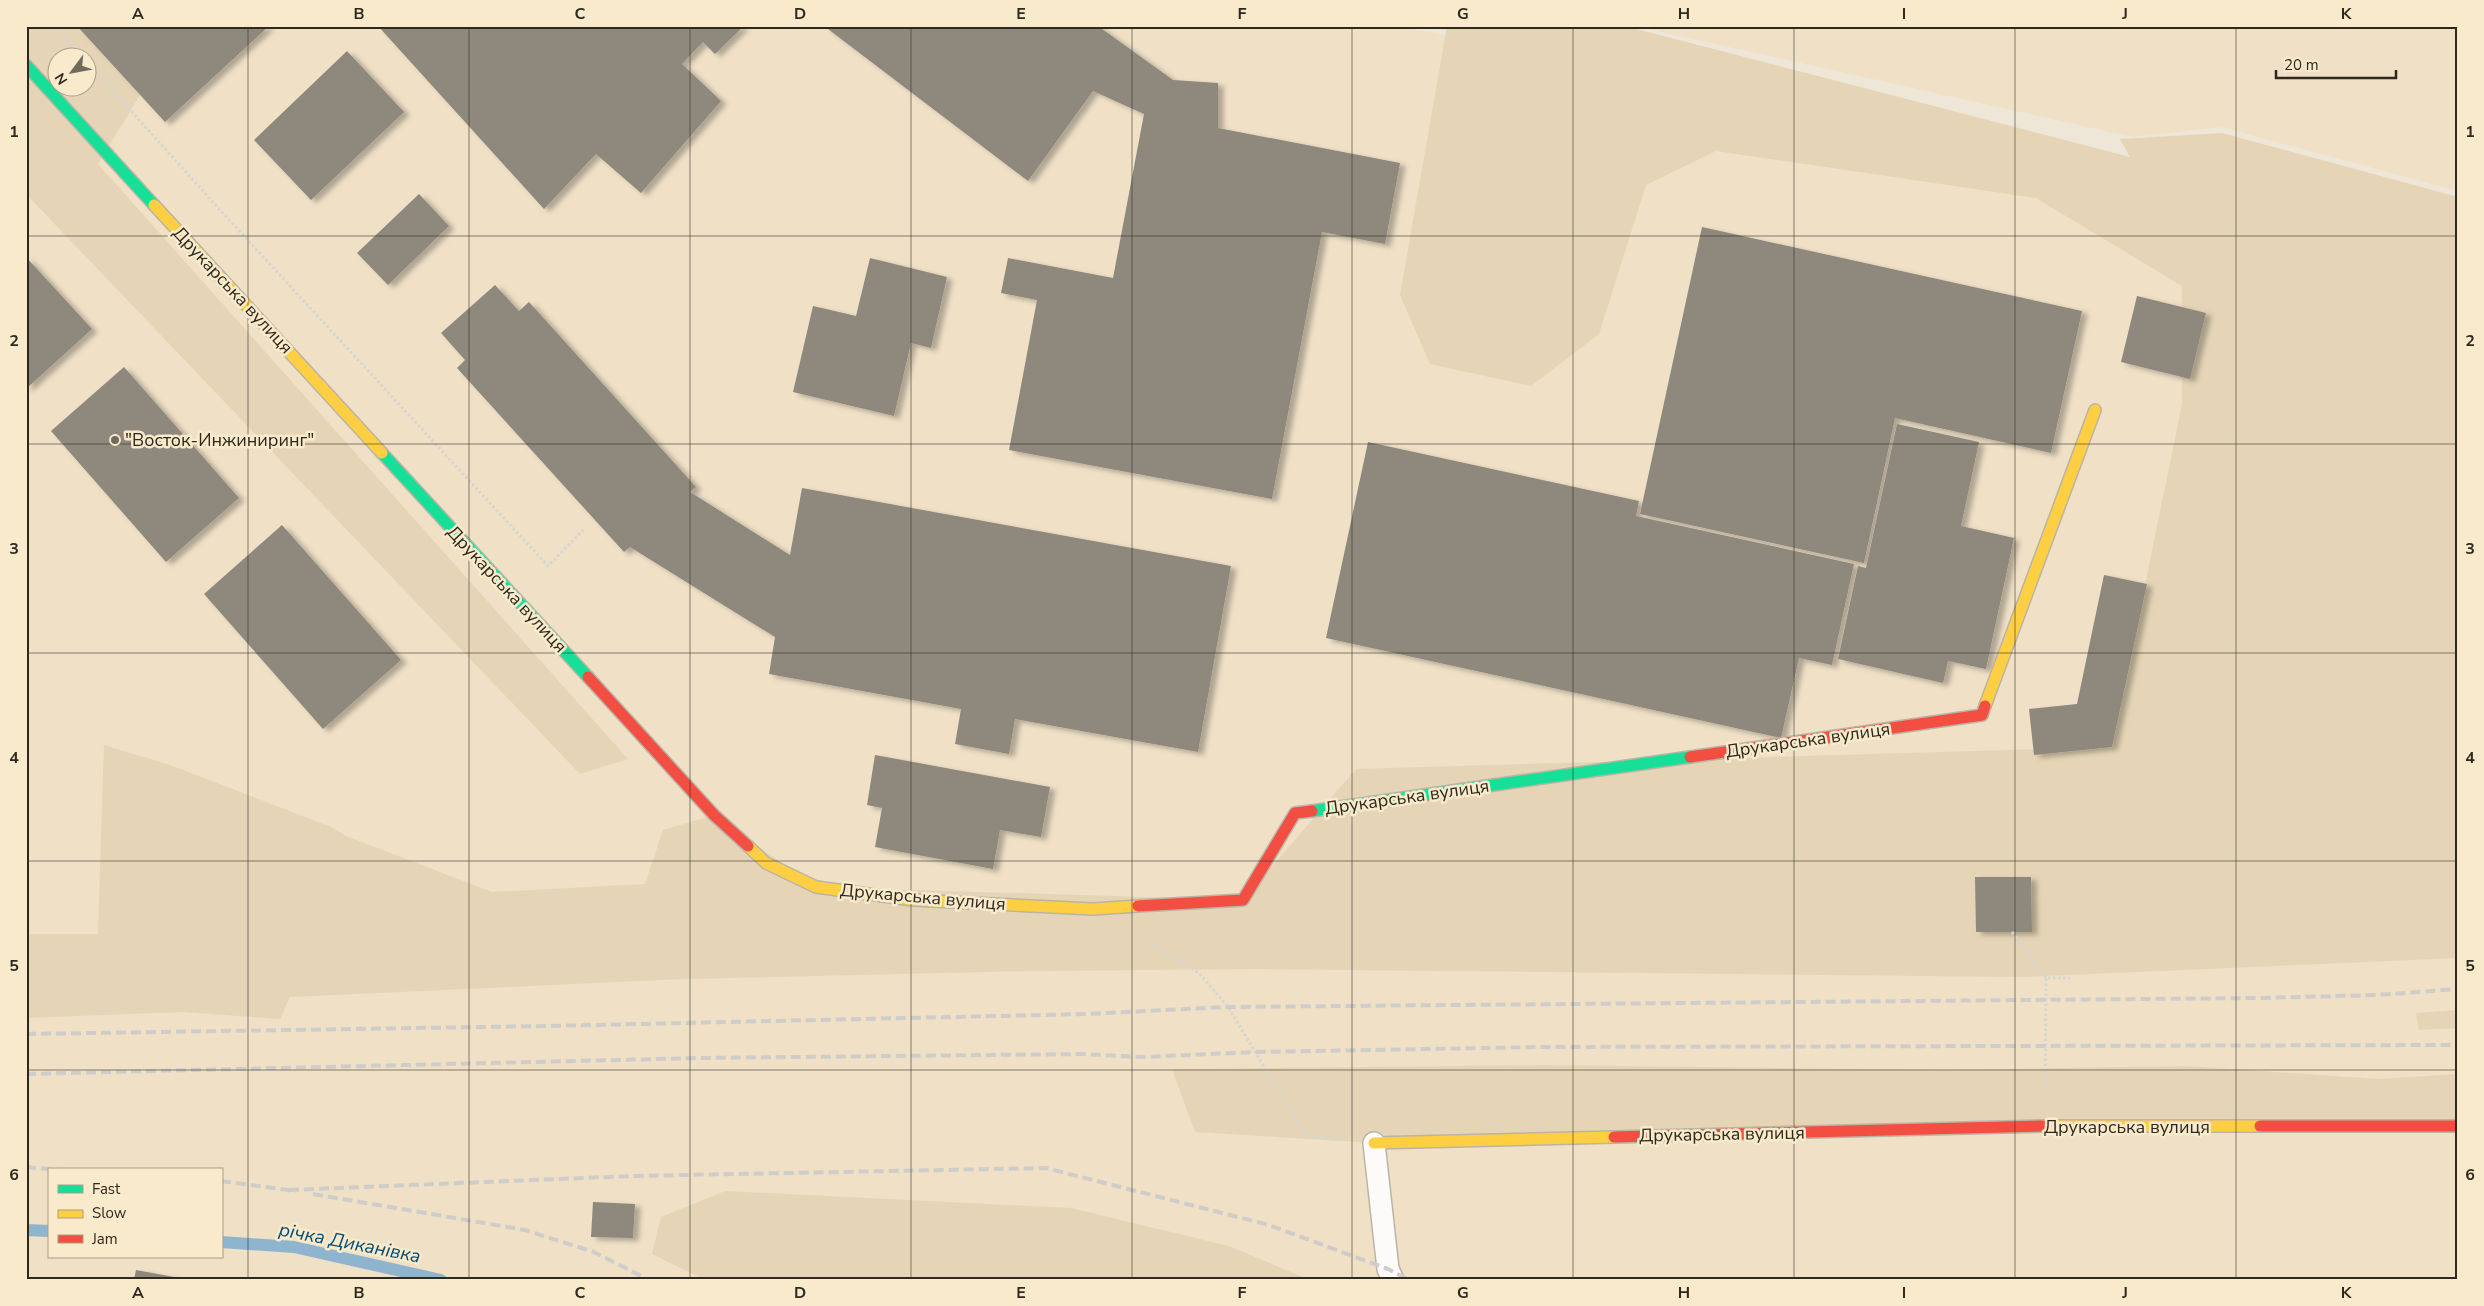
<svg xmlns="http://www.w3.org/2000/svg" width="2484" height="1306" font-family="'Nunito Sans',sans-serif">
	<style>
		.built { fill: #efe0c6; fill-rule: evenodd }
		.green { fill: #e5d5b6; fill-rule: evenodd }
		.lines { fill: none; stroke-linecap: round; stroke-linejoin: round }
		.stream { stroke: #8eb4ce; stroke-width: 12 }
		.building { fill: #8f887c; filter: url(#shadow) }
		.lane-casing { stroke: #bab4a7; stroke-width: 24 }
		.fast-casing { stroke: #bab4a7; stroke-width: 14 }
		.slow-casing { stroke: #bab4a7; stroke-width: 14 }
		.jam-casing { stroke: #bab4a7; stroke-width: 14 }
		.path { stroke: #d7d5d0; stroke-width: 3; stroke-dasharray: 2.5 2.5; stroke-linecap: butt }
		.lane { stroke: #fcfbf9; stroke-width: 21 }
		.fast { stroke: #16e098; stroke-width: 11 }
		.slow { stroke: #ffcf43; stroke-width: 11 }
		.jam { stroke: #f24e42; stroke-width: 11 }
		.rail { stroke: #cfcdc9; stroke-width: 4; stroke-dasharray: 10 5; stroke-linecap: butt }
		.grid { fill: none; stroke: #2e291e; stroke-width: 1; stroke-opacity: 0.55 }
		.poi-dot { fill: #716b5e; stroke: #f9eacc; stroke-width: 2 }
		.labels { text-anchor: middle; stroke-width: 5; stroke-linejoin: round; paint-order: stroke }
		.street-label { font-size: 18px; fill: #2e291e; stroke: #f9eacc }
		.poi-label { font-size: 18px; fill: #2e291e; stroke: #f9eacc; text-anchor: start }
		.water-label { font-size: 19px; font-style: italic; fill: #034b76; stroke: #f9eacc }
		.neatline { fill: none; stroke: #2e291e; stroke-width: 2 }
		.grid-label { font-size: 16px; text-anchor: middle; font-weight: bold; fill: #2e291e }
	</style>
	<defs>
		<filter id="shadow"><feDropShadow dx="5.5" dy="3" stdDeviation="2.5" flood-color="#0004"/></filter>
	</defs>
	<rect width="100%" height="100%" fill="#eee6d6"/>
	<!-- built -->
	<path class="built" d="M 26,26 L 1395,26 L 2149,162 L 2458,744 L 2458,1280 L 26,1280 ZM 58,58 L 88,58 L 88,88 L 58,88 ZM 49,1170 L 221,1170 L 221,1257 L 49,1257 Z
		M 1635,26 L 2458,26 L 2458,191 L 2222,127 L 2133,137 Z"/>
	<!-- green -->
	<path class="green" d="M 26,26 L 77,26 L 140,95 L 98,164 L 628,759 L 580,774 L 26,194 ZM 58,58 L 88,58 L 88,88 L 58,88 Z
		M 1447,26 L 1625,26 L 2130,157 L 2120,139 L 2222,133 L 2458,197 L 2458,958 L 2022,977 L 1256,969 L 1034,971 L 683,979 L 290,997 L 280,1019 L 182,1012 L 26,1018 L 26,934 L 98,934 L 104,745 L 170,765 L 331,827 L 346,836 L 492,892 L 645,884 L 663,830 L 714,815 L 816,887 L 1243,900 L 1356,769 L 2112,747 L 2182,404 L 2182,286 L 2036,198 L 1716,151 L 1646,185 L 1599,334 L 1531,386 L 1430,364 L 1400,295 Z
		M 2458,1010 L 2458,1028 L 2419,1030 L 2416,1013 Z
		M 1545,1065 L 1949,1070 L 2186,1066 L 2378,1079 L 2458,1074 L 2458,1122 L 1374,1143 L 1195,1132 L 1172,1069 Z
		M 725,1191 L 1071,1208 L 1229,1246 L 1310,1280 L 705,1280 L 652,1254 L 661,1217 Z"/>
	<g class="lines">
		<!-- stream -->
		<path class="stream" d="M 26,1230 L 49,1231
			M 221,1242 L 294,1247 L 441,1280"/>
	</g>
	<!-- building -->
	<path class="building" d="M 77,26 L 269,26 L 165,122 Z
		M 378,26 L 744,26 L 715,54 L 703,42 L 682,64 L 721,101 L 641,193 L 596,154 L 544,209 Z
		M 824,26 L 1098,26 L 1173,80 L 1218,83 L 1218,128 L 1400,163 L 1385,244 L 1322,232 L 1272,499 L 1009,450 L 1037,300 L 1001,293 L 1008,258 L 1113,278 L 1144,114 L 1093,91 L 1028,181 Z
		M 347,51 L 404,112 L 311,200 L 254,140 Z
		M 419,194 L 449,226 L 388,285 L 357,253 Z
		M 1702,227 L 2082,311 L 2051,453 L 1895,418 L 1864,563 L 1640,514 Z
		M 26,257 L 92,329 L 26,389 Z
		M 870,258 L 947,277 L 931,348 L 911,343 L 894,416 L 793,392 L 813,306 L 856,316 Z
		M 495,285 L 519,311 L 529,302 L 696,487 L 690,492 L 790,555 L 802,488 L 1231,566 L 1198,752 L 1015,719 L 1009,754 L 955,744 L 961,709 L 769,674 L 775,637 L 630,547 L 624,552 L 457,368 L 465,360 L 441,333 Z
		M 2137,296 L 2206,313 L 2190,379 L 2121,362 Z
		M 124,367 L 239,498 L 166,562 L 51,431 Z
		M 1897,424 L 1979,442 L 1961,526 L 2014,538 L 1986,669 L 1948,661 L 1943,683 L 1838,659 L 1858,566 L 1866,568 Z
		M 1368,442 L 1639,501 L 1636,516 L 1854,564 L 1832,665 L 1799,658 L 1781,738 L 1326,638 Z
		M 282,525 L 401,660 L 323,729 L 204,594 Z
		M 2104,575 L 2147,584 L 2112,747 L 2034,755 L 2029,709 L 2077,704 Z
		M 875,755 L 1050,787 L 1041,837 L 1000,830 L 993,869 L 875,847 L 882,808 L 867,805 Z
		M 1975,877 L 2031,877 L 2032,932 L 1976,932 Z
		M 593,1202 L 635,1204 L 633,1238 L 591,1237 Z
		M 136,1270 L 185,1279 L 185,1280 L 134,1280 Z"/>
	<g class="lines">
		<defs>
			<path id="lane" d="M 1374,1143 L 1388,1269 L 1393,1280"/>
			<path id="fast" d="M 26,65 L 154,205
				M 382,453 L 588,677
				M 1312,811 L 1690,757"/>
			<path id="slow" d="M 154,205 L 382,453
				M 1985,706 L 2095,410
				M 748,846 L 766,863 L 816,887 L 913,900 L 1093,909 L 1138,906
				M 2043,1126 L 2260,1126
				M 1374,1143 L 1614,1137"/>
			<path id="jam" d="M 588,677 L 714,815 L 748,846
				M 1690,757 L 1982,715 L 1985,706
				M 1138,906 L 1243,900 L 1295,813 L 1312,811
				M 2260,1126 L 2458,1126
				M 1614,1137 L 2043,1126"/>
		</defs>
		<!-- lane casing -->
		<use href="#lane" class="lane-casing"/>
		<!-- fast casing -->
		<use href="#fast" class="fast-casing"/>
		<!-- slow casing -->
		<use href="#slow" class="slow-casing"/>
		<!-- jam casing -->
		<use href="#jam" class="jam-casing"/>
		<!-- path -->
		<path class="path" d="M 54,26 L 82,58
			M 88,63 L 220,210 L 548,566 L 585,528
			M 2012,932 L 2046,978
			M 1149,942 L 1199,973 L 1228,1007 L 1306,1136 L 1341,1139
			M 2045,1091 L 2046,978 L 2070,978"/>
		<!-- lane -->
		<use href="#lane" class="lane"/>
		<!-- fast -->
		<use href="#fast" class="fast"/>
		<!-- slow -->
		<use href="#slow" class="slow"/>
		<!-- jam -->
		<use href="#jam" class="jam"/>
		<!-- rail -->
		<path class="rail" d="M 26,1034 L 548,1026 L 1087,1014 L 1228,1007 L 2257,998 L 2378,995 L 2458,989
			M 26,1074 L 701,1058 L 1083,1054 L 1143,1057 L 1256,1052 L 1542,1047 L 2458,1045
			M 26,1167 L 59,1170
			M 221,1181 L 296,1191
			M 289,1190 L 632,1176 L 1046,1168 L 1269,1225 L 1388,1269 L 1409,1280
			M 313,1194 L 525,1230 L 594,1252 L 649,1280"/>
	</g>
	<!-- grid -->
	<path class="grid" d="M 248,26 L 248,1280M 469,26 L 469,1280M 690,26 L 690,1280M 911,26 L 911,1280M 1132,26 L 1132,1280M 1352,26 L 1352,1280M 1573,26 L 1573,1280M 1794,26 L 1794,1280M 2015,26 L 2015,1280M 2236,26 L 2236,1280M 26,236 L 2458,236M 26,444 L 2458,444M 26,653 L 2458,653M 26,861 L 2458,861M 26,1070 L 2458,1070"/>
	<!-- markers -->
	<circle class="poi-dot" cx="115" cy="440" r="5"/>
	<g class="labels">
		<!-- street labels -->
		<g class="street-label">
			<text transform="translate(233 290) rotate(47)" y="6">Друкарська вулиця</text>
			<text transform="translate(507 589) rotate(47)" y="6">Друкарська вулиця</text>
			<text transform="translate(1808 740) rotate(-8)" y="6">Друкарська вулиця</text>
			<text transform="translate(1407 797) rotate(-8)" y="6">Друкарська вулиця</text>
			<text transform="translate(923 897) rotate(5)" y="6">Друкарська вулиця</text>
			<text x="2127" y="1133">Друкарська вулиця</text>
			<text transform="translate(1722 1134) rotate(-1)" y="6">Друкарська вулиця</text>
		</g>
		<!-- poi labels -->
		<g class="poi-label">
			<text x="125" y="446">"Восток-Инжиниринг"</text>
		</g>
		<!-- water labels -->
		<g class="water-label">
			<text transform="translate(350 1242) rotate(11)" y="7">річка Диканівка</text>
		</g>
	</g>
	<!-- border -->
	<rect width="2484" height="1306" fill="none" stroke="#f9eacc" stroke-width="55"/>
	<!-- legend -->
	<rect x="48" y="1168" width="175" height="90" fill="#f9eacc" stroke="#a89d86"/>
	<rect x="58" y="1185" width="25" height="8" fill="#16e098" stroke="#a89d86"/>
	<text x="92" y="1194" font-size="15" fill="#2e291e">Fast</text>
	<rect x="58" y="1210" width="25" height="8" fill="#ffcf43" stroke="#a89d86"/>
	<text x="92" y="1218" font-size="15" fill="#2e291e">Slow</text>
	<rect x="58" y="1235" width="25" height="8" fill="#f24e42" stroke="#a89d86"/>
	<text x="92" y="1244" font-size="15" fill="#2e291e">Jam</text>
	<!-- north arrow -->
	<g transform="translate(72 72) rotate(238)"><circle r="24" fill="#f9eacc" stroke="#a89d86"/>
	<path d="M0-4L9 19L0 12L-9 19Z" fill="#716b5e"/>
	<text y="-8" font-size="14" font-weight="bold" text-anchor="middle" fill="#2e291e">N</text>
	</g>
	<!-- scale -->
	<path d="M2276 70v8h120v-8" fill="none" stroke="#2e291e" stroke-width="2.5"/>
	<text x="2284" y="70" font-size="15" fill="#2e291e" stroke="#f9eacc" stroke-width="4" paint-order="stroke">20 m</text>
	<rect x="28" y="28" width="2428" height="1250" class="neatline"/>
	<g class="grid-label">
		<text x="138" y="19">A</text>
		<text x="359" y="19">B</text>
		<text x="580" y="19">C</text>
		<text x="800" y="19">D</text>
		<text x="1021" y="19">E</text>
		<text x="1242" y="19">F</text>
		<text x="1463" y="19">G</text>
		<text x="1684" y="19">H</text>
		<text x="1904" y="19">I</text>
		<text x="2125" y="19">J</text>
		<text x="2346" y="19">K</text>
		<text x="14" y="137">1</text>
		<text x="2470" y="137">1</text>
		<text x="14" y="346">2</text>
		<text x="2470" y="346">2</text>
		<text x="14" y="554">3</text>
		<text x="2470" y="554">3</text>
		<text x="14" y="763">4</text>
		<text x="2470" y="763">4</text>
		<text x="14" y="971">5</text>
		<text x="2470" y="971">5</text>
		<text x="14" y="1180">6</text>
		<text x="2470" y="1180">6</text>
		<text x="138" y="1298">A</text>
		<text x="359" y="1298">B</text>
		<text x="580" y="1298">C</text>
		<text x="800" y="1298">D</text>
		<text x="1021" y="1298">E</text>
		<text x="1242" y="1298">F</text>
		<text x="1463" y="1298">G</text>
		<text x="1684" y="1298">H</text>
		<text x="1904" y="1298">I</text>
		<text x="2125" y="1298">J</text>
		<text x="2346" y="1298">K</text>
	</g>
</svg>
